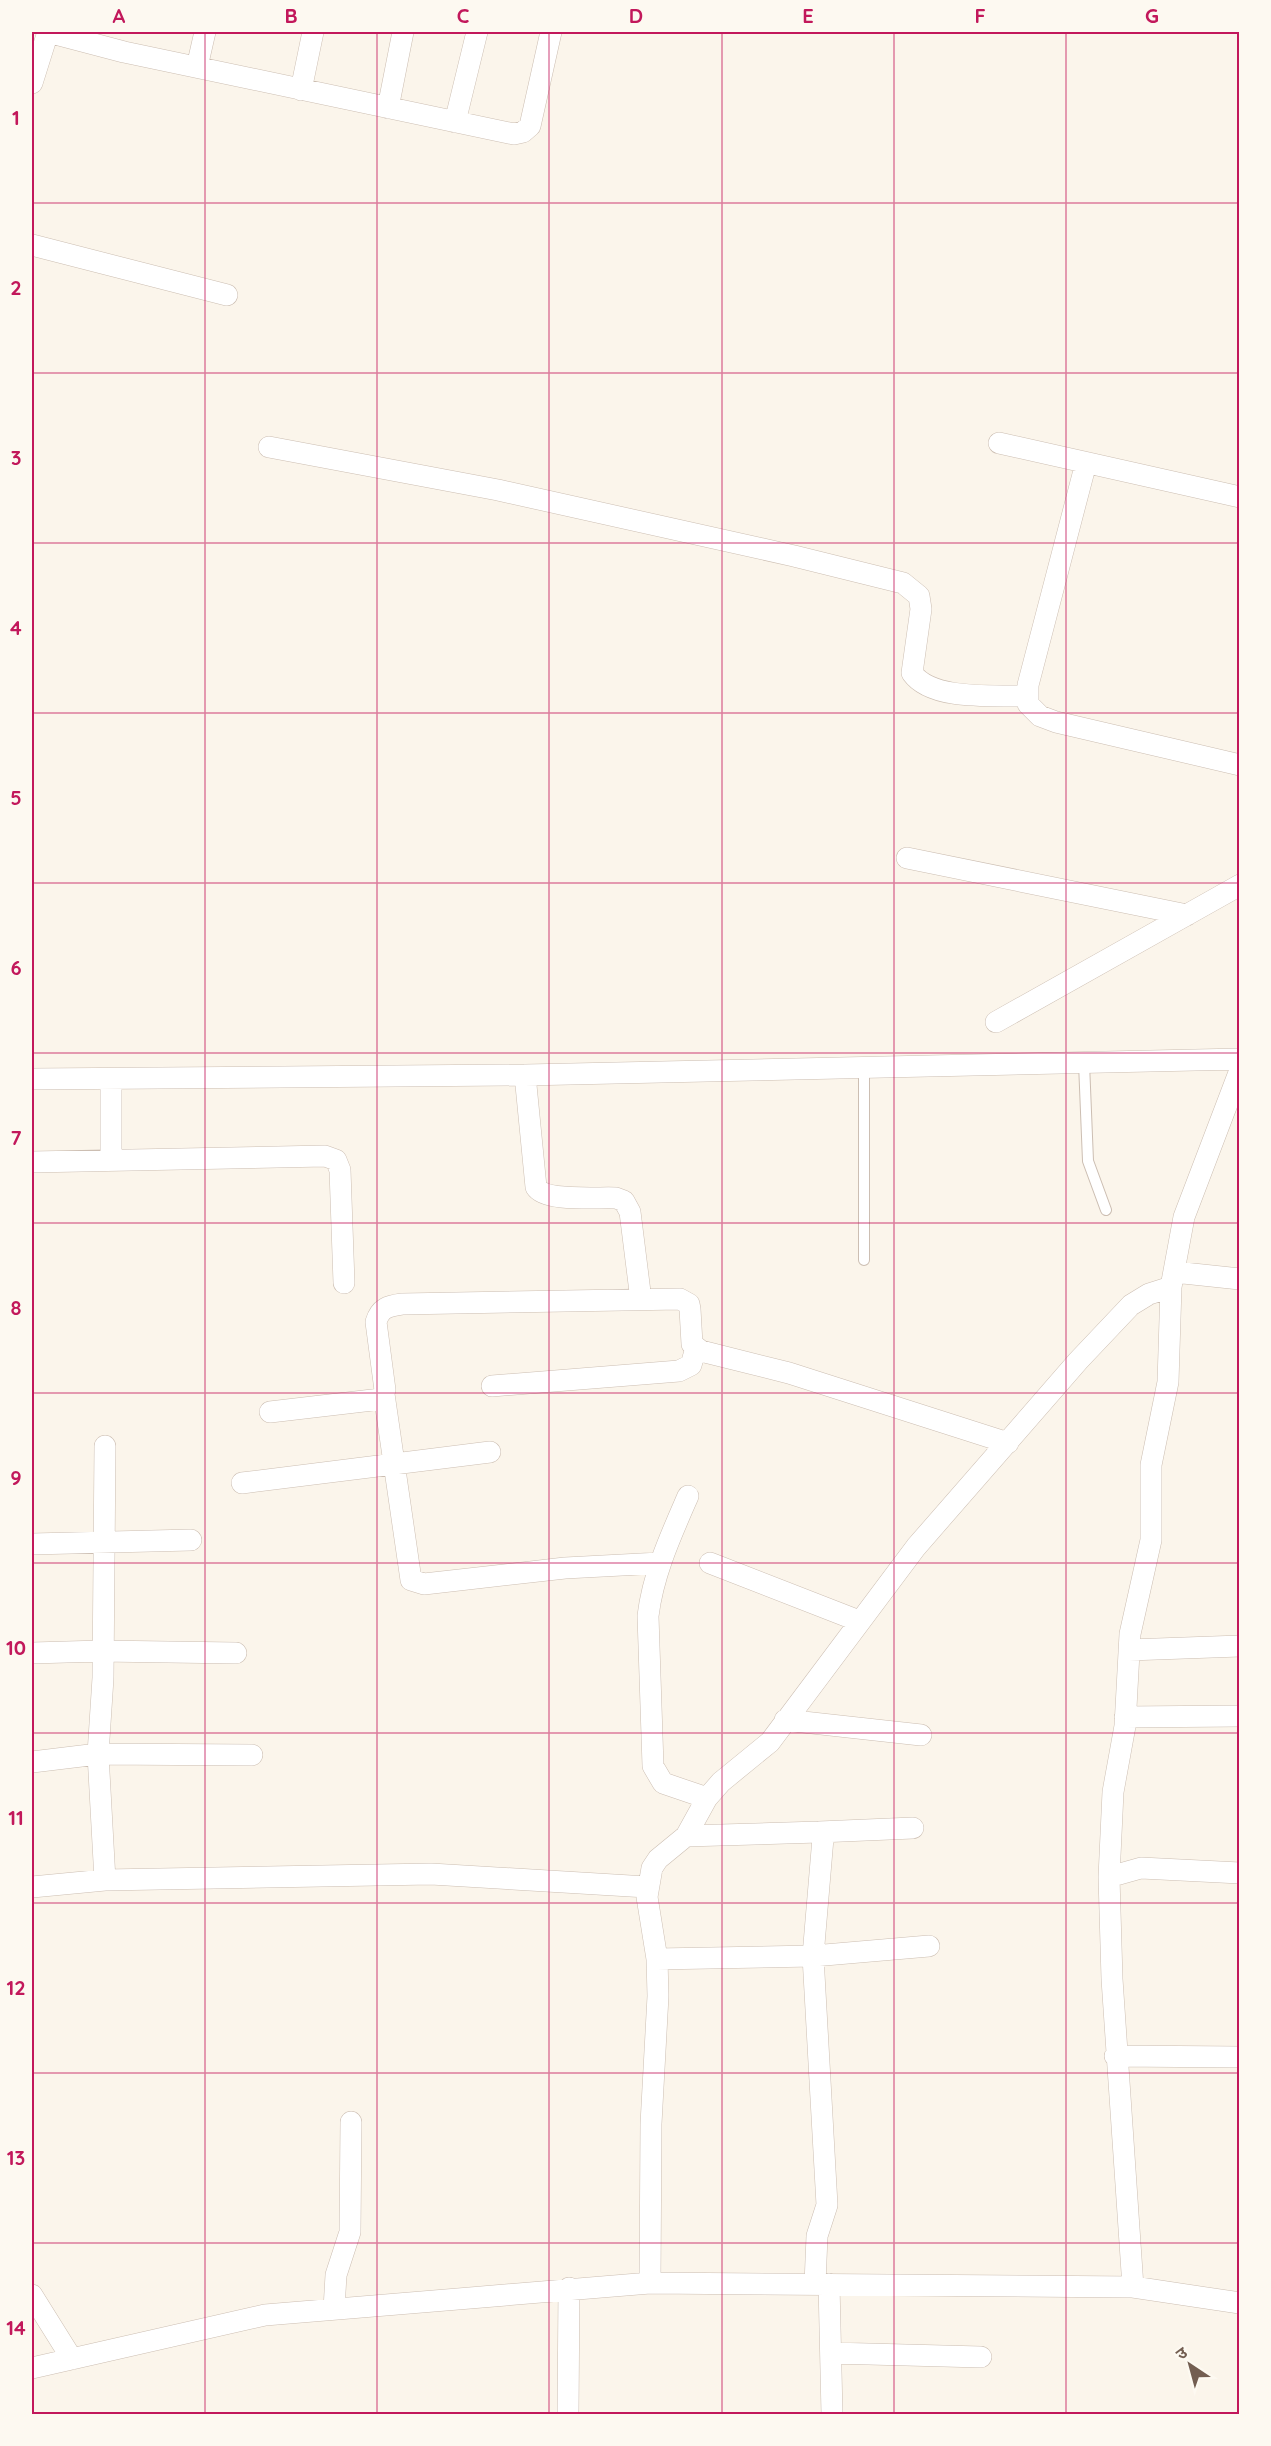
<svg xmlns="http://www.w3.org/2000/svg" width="1271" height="2446" font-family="Quicksand,'Noto Sans Devanagari',sans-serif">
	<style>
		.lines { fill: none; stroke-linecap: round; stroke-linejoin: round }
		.lane-casing { stroke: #ccbeb2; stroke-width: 12 }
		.street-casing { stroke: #ccbeb2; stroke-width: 22 }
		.lane { stroke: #fff; stroke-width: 10 }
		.street { stroke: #fff; stroke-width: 21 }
		.grid { fill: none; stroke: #c2185b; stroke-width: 1.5; stroke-opacity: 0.55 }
		.neatline { fill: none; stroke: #c2185b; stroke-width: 2 }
		.grid-label { font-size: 20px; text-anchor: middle; font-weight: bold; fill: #c2185b }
	</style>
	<rect width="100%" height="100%" fill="#fbf5eb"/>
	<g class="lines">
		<defs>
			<path id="lane" d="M 1084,1063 L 1088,1161 L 1106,1210
				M 864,1260 L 864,1067"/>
			<path id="street" d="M 48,32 L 124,52 L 514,134 L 523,132 L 530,126 L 551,32
				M 197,67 L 205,32
				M 32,83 L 48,32
				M 301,90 L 313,32
				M 388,108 L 403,32
				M 455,122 L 477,32
				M 32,245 L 227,295
				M 999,443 L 1240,497
				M 269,447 L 498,490 L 794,556 L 903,583 L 919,596 L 921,609 L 912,673 C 932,701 993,695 1026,696
				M 1086,463 L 1028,685 L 1028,704 L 1040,716 L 1056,722 L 1240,765
				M 907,858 L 1187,915
				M 996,1022 L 1240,885
				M 525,1075 L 536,1187 C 545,1202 598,1197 616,1198 L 624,1201 L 630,1212 L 641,1300
				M 32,1079 L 525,1075 L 1240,1059
				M 111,1079 L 111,1160
				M 32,1162 L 325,1156 L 336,1160 L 340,1170 L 344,1283
				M 1174,1272 L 1240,1279
				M 492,1386 L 679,1371 L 691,1365 L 696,1348
				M 384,1394 L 411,1580 L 424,1584 L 565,1568 L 660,1563
				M 270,1412 L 381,1399 L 385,1390 L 376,1322 C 380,1308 388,1306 402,1304 L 680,1299 L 689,1304 L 690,1309 L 692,1344 L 701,1351 L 789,1373 L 1008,1443
				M 242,1483 L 490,1452
				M 688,1496 C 671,1535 653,1574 648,1616 L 653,1766 L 663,1783 L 707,1798
				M 32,1544 L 191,1540
				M 710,1563 L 859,1621
				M 1129,1650 L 1240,1646
				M 32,1653 L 101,1651 L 236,1653
				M 1125,1717 L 1240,1716
				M 785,1720 L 921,1735
				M 32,1762 L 98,1754 L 252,1755
				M 819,1832 L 913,1828
				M 686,1836 L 819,1832 L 823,1838 L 813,1956 L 827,2205 L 817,2236 L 815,2284
				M 1109,1877 L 1141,1868 L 1240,1873
				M 105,1880 L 98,1754 L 103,1678 L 105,1446
				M 32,1887 L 105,1880 L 431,1874 L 647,1887
				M 657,1959 L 813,1956 L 929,1946
				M 1115,2056 L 1240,2057
				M 650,2283 L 651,2124 L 658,1996 L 657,1959 L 647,1897 L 652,1868 L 658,1859 L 686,1836 L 707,1798 L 721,1782 L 770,1742 L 916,1547 L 1078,1361 L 1131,1305 L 1149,1294 L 1171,1287
				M 829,2284 L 832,2414
				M 1133,2287 L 1112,1979 L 1109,1877 L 1113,1792 L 1125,1726 L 1130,1634 L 1151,1540 L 1151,1465 L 1168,1382 L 1171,1287 L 1184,1217 L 1240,1070
				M 32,2295 L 72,2359
				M 334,2309 L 336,2275 L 350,2232 L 351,2122
				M 831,2353 L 981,2357
				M 32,2368 L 265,2315 L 650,2283 L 1133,2287 L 1240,2303
				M 568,2414 L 569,2288"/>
		</defs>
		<!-- lane casing -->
		<use href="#lane" class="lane-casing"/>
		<!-- street casing -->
		<use href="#street" class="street-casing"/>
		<!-- lane -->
		<use href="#lane" class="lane"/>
		<!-- street -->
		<use href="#street" class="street"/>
	</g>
	<!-- grid -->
	<path class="grid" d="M 205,32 L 205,2414M 377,32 L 377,2414M 549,32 L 549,2414M 722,32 L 722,2414M 894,32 L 894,2414M 1066,32 L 1066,2414M 32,203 L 1240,203M 32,373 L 1240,373M 32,543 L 1240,543M 32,713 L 1240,713M 32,883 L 1240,883M 32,1053 L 1240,1053M 32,1223 L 1240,1223M 32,1393 L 1240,1393M 32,1563 L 1240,1563M 32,1733 L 1240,1733M 32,1903 L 1240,1903M 32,2073 L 1240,2073M 32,2243 L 1240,2243"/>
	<!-- border -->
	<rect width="1271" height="2446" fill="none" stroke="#fdf9f1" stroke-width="66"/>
	<!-- north arrow -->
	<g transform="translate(1190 2365) rotate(324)" stroke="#fdf9f1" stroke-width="4.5" paint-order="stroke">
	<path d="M0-4.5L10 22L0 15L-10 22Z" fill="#735e51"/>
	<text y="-9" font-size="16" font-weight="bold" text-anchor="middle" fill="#735e51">उ</text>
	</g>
	<rect x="33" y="33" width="1205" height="2380" class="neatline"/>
	<g class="grid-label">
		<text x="119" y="23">A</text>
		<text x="291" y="23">B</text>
		<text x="463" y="23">C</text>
		<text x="636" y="23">D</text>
		<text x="808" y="23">E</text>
		<text x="980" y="23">F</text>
		<text x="1152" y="23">G</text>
		<text x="16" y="125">1</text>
		<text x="16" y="295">2</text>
		<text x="16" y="465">3</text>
		<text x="16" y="635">4</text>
		<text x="16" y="805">5</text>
		<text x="16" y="975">6</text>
		<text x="16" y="1145">7</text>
		<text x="16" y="1315">8</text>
		<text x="16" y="1485">9</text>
		<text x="16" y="1655">10</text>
		<text x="16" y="1825">11</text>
		<text x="16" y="1995">12</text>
		<text x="16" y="2165">13</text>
		<text x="16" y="2335">14</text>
	</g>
</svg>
